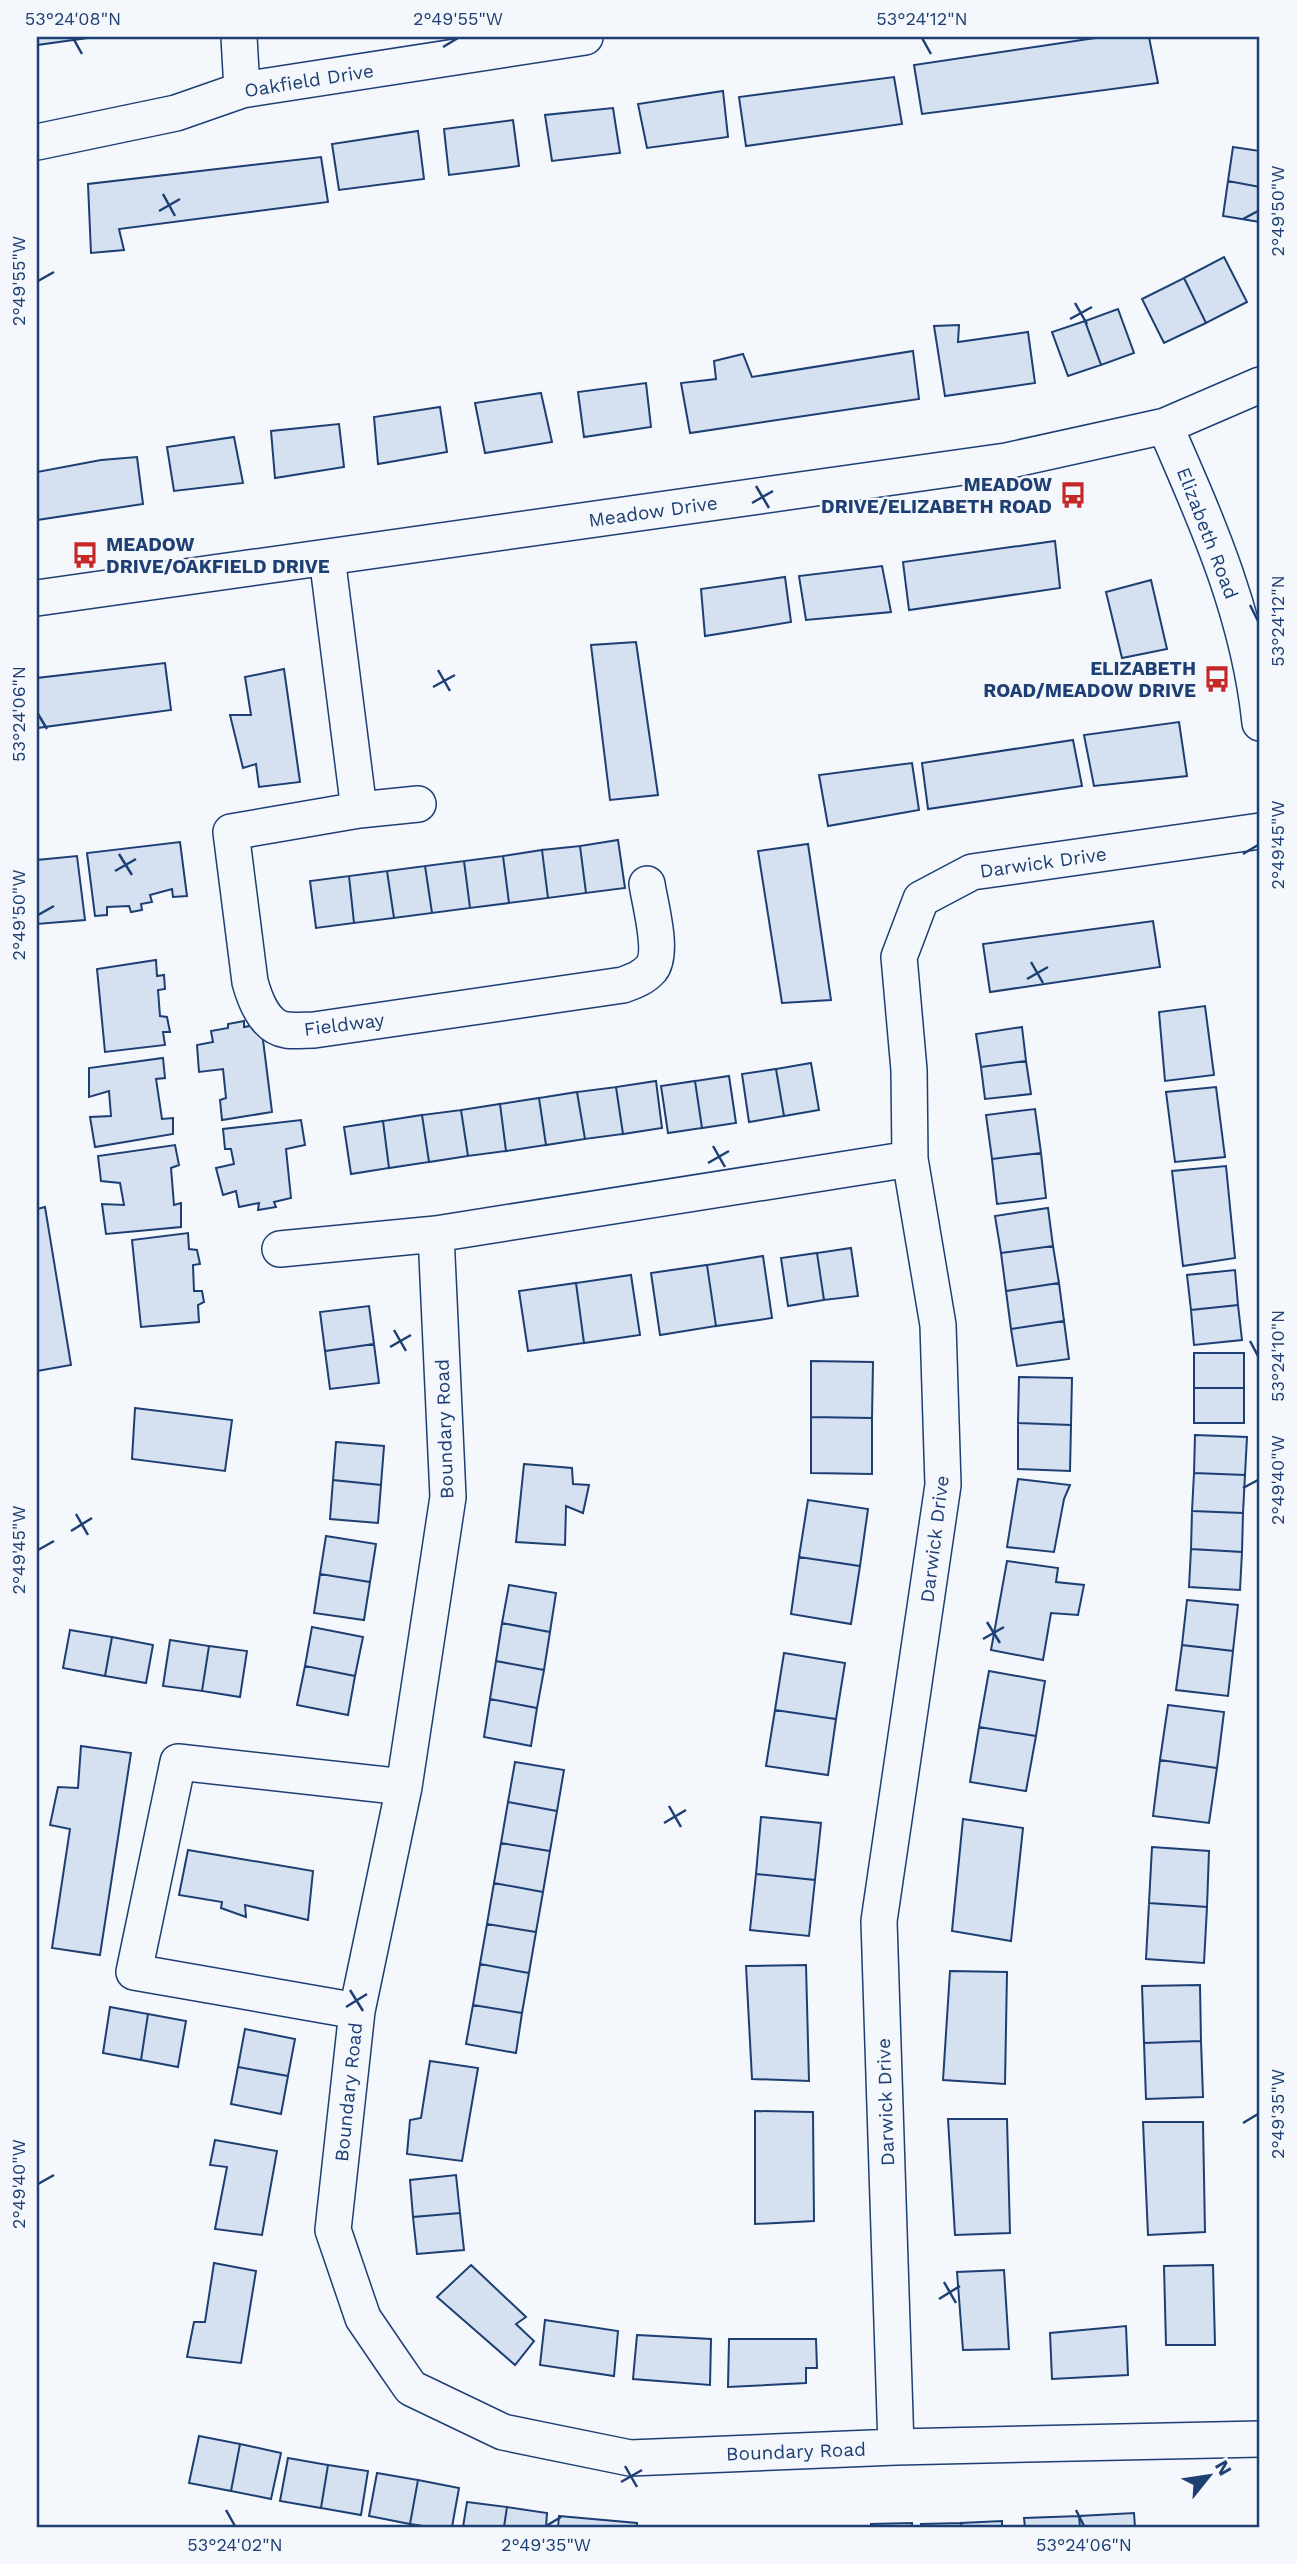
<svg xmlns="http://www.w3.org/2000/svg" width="1297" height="2564" font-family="'Work Sans',sans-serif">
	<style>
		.building { fill: #d5e0f0; stroke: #1d3f73; stroke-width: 2 }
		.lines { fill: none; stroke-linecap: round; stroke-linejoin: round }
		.street-casing { stroke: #1d3f73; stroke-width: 38 }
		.street { stroke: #f4f7fb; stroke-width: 35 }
		.ticks { fill: none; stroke: #1d3f73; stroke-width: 2.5 }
		.labels { text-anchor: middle; stroke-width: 5; stroke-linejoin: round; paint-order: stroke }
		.street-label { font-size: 19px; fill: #1d3f73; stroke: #f4f7fb }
		.poi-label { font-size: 19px; font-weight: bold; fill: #1d3f73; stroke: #f4f7fb; text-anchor: end }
		.neatline { fill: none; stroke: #1d3f73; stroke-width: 2.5 }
		.ticks-label { font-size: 18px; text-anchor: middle; fill: #1d3f73 }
	</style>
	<rect width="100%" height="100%" fill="#f4f7fb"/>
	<!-- building -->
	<path class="building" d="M 37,37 L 95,37 L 37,45 Z
		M 1102,37 L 1149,37 L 1158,83 L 922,114 L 914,65 Z
		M 894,77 L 902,124 L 746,146 L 739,97 Z
		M 723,91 L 728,137 L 647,148 L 638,104 Z
		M 613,108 L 620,153 L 552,161 L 545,115 Z
		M 513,120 L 519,166 L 449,175 L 444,129 Z
		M 418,131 L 424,179 L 339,190 L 332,144 Z
		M 1233,147 L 1260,151 L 1260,187 L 1228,181 Z
		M 321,157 L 328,202 L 119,229 L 124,250 L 91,253 L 88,184 Z
		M 1228,181 L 1260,187 L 1260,222 L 1223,216 Z
		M 1224,257 L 1247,302 L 1206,323 L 1184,278 Z
		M 1184,278 L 1206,323 L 1164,343 L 1142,299 Z
		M 1118,309 L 1134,353 L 1101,365 L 1085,321 Z
		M 1085,321 L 1101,365 L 1068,376 L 1052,332 Z
		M 959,325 L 958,342 L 1028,332 L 1035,383 L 945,396 L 934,326 Z
		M 913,351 L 919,399 L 690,433 L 681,383 L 716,379 L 714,361 L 743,354 L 752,377 Z
		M 646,383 L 651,427 L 584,437 L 578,392 Z
		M 541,393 L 552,442 L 485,453 L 475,403 Z
		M 440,407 L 447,452 L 378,464 L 374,417 Z
		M 339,424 L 344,467 L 275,478 L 271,431 Z
		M 234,437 L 243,483 L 174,491 L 167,447 Z
		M 137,457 L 143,504 L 37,520 L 37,472 L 101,460 Z
		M 1055,541 L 1060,588 L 909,610 L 903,562 Z
		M 882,566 L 891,612 L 806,620 L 799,576 Z
		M 785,577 L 791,622 L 705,636 L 701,589 Z
		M 1151,580 L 1167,649 L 1122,658 L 1106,592 Z
		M 636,642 L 658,795 L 610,800 L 591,645 Z
		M 165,663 L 171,710 L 37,728 L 37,678 Z
		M 284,669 L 300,782 L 259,787 L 256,764 L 243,768 L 230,715 L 251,715 L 245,677 Z
		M 1179,722 L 1187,776 L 1094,786 L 1084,735 Z
		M 1073,740 L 1082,786 L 928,809 L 922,763 Z
		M 912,763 L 919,810 L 828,826 L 819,775 Z
		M 618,840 L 625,888 L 586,893 L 580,846 Z
		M 180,842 L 187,896 L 173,897 L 172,889 L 150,895 L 152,902 L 141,904 L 142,910 L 131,912 L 129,906 L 107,907 L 107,915 L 95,916 L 87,853 Z
		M 808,844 L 831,1000 L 782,1003 L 758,851 Z
		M 580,846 L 586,893 L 548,898 L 542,850 Z
		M 542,850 L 548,898 L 509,903 L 503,856 Z
		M 77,856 L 85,920 L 37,924 L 37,860 Z
		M 503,856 L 509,903 L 470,908 L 464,861 Z
		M 464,861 L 470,908 L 432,913 L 425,866 Z
		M 425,866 L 432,913 L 394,918 L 387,871 Z
		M 387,871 L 394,918 L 354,923 L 349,876 Z
		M 349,876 L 354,923 L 316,928 L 310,881 Z
		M 1153,921 L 1160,967 L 990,992 L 983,944 Z
		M 156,960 L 157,976 L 164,975 L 165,989 L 158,990 L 160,1016 L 167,1017 L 170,1032 L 163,1032 L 165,1045 L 105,1052 L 97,969 Z
		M 1205,1006 L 1214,1075 L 1165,1081 L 1159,1012 Z
		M 244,1021 L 244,1027 L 261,1024 L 272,1112 L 222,1120 L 220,1100 L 226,1098 L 223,1069 L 199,1072 L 197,1045 L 213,1042 L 211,1031 L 228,1028 L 228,1024 Z
		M 1022,1027 L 1026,1061 L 981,1067 L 976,1034 Z
		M 163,1058 L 165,1078 L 156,1079 L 162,1119 L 173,1118 L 173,1134 L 95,1147 L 90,1117 L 111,1116 L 109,1091 L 89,1097 L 89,1068 Z
		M 1026,1061 L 1031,1094 L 985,1099 L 981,1067 Z
		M 811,1063 L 819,1110 L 784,1116 L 776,1069 Z
		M 776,1069 L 784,1116 L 749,1122 L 742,1074 Z
		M 729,1076 L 736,1123 L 702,1128 L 695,1081 Z
		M 656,1081 L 662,1128 L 623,1134 L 616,1087 Z
		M 695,1081 L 702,1128 L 668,1133 L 661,1086 Z
		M 616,1087 L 623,1134 L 585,1139 L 577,1092 Z
		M 1216,1087 L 1225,1157 L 1175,1162 L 1166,1092 Z
		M 577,1092 L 585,1139 L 546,1145 L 539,1098 Z
		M 539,1098 L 546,1145 L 506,1151 L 500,1104 Z
		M 500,1104 L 506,1151 L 468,1156 L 461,1110 Z
		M 1035,1109 L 1041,1153 L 992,1159 L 986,1115 Z
		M 461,1110 L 468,1156 L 429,1162 L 422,1115 Z
		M 422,1115 L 429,1162 L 389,1168 L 383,1121 Z
		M 301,1120 L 305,1145 L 286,1149 L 291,1198 L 274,1202 L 276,1207 L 258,1210 L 259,1203 L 239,1207 L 236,1191 L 223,1195 L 216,1168 L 234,1164 L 231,1149 L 225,1149 L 223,1129 Z
		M 383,1121 L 389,1168 L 351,1174 L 344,1127 Z
		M 175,1145 L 179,1165 L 171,1168 L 174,1205 L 181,1203 L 181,1227 L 106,1234 L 102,1204 L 124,1205 L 120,1183 L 101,1181 L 98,1156 Z
		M 1041,1153 L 1046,1198 L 997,1204 L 992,1159 Z
		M 1226,1166 L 1235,1258 L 1183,1266 L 1172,1171 Z
		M 45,1207 L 71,1365 L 37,1371 L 37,1209 Z
		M 1048,1208 L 1053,1246 L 1001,1253 L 995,1216 Z
		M 188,1233 L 189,1249 L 197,1250 L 200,1264 L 193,1265 L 194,1291 L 202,1291 L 204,1302 L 198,1305 L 199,1322 L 141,1327 L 132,1240 Z
		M 1053,1246 L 1059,1283 L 1006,1291 L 1001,1253 Z
		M 851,1248 L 858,1296 L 824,1300 L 817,1253 Z
		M 817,1253 L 824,1300 L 788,1306 L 781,1258 Z
		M 763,1256 L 772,1318 L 716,1326 L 707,1265 Z
		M 707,1265 L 716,1326 L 660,1335 L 651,1273 Z
		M 1235,1270 L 1238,1305 L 1191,1310 L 1187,1275 Z
		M 631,1275 L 640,1335 L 584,1343 L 576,1283 Z
		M 576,1283 L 584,1343 L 528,1351 L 519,1291 Z
		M 1059,1283 L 1064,1321 L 1011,1329 L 1006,1291 Z
		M 1238,1305 L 1242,1340 L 1194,1345 L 1191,1310 Z
		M 369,1306 L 374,1344 L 325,1351 L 320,1312 Z
		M 1064,1321 L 1069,1359 L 1017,1366 L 1011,1329 Z
		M 374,1344 L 379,1383 L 330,1389 L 325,1351 Z
		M 1194,1353 L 1244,1353 L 1244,1388 L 1194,1388 Z
		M 811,1361 L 873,1362 L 872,1418 L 811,1417 Z
		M 1019,1377 L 1072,1378 L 1071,1425 L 1018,1423 Z
		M 1194,1388 L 1244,1388 L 1244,1423 L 1194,1423 Z
		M 135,1408 L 232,1420 L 225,1471 L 132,1459 Z
		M 811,1417 L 872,1418 L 872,1474 L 811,1473 Z
		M 1018,1423 L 1071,1425 L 1070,1471 L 1018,1469 Z
		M 1195,1435 L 1247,1437 L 1245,1475 L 1194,1473 Z
		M 336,1442 L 384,1446 L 381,1485 L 333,1480 Z
		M 524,1464 L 572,1468 L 573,1484 L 589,1485 L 583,1513 L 566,1506 L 565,1545 L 516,1542 Z
		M 1194,1473 L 1245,1475 L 1243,1513 L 1192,1511 Z
		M 1018,1479 L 1070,1485 L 1064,1499 L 1054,1552 L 1007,1547 Z
		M 333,1480 L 381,1485 L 378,1523 L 330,1519 Z
		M 808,1500 L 868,1509 L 860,1566 L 799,1557 Z
		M 1192,1511 L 1243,1513 L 1242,1552 L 1191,1549 Z
		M 326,1536 L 376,1544 L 370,1582 L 320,1574 Z
		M 1191,1549 L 1242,1552 L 1240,1590 L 1189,1587 Z
		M 799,1557 L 860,1566 L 851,1624 L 791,1614 Z
		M 1007,1561 L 1058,1568 L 1056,1582 L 1084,1585 L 1078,1615 L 1051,1613 L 1043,1660 L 991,1650 Z
		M 320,1574 L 370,1582 L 364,1620 L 314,1613 Z
		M 509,1585 L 556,1593 L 550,1632 L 502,1623 Z
		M 1187,1600 L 1238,1605 L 1233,1651 L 1182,1645 Z
		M 502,1623 L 550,1632 L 544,1670 L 496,1661 Z
		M 312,1627 L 363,1637 L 355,1676 L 305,1666 Z
		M 70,1630 L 112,1637 L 105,1676 L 63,1668 Z
		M 112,1637 L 153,1645 L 146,1683 L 105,1676 Z
		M 170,1640 L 209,1646 L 202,1691 L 163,1686 Z
		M 1182,1645 L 1233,1651 L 1228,1696 L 1176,1690 Z
		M 209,1646 L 247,1651 L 240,1697 L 202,1691 Z
		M 784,1653 L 845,1663 L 836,1719 L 775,1710 Z
		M 496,1661 L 544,1670 L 537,1708 L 490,1699 Z
		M 305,1666 L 355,1676 L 348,1715 L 297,1705 Z
		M 989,1671 L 1045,1681 L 1036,1736 L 979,1727 Z
		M 490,1699 L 537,1708 L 531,1746 L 484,1737 Z
		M 1168,1705 L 1224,1712 L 1217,1768 L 1160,1760 Z
		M 775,1710 L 836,1719 L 828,1775 L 766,1766 Z
		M 979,1727 L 1036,1736 L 1026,1791 L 970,1782 Z
		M 81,1746 L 131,1753 L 100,1955 L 52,1948 L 70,1829 L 50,1825 L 58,1787 L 78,1788 Z
		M 1160,1760 L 1217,1768 L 1209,1823 L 1153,1816 Z
		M 515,1762 L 564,1770 L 557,1811 L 508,1802 Z
		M 508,1802 L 557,1811 L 550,1851 L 501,1843 Z
		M 761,1817 L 821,1823 L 815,1880 L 756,1874 Z
		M 963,1819 L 1023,1828 L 1011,1941 L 952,1931 Z
		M 501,1843 L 550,1851 L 543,1892 L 494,1883 Z
		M 1152,1847 L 1209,1851 L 1207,1907 L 1149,1903 Z
		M 188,1850 L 313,1871 L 308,1920 L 245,1905 L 246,1917 L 221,1908 L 222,1902 L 179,1895 Z
		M 756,1874 L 815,1880 L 809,1936 L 750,1930 Z
		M 494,1883 L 543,1892 L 536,1932 L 487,1924 Z
		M 1149,1903 L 1207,1907 L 1204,1963 L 1146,1959 Z
		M 487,1924 L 536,1932 L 529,1973 L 480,1964 Z
		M 480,1964 L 529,1973 L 522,2013 L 473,2005 Z
		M 806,1965 L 809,2081 L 752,2079 L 746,1966 Z
		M 950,1971 L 1007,1972 L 1005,2084 L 943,2080 Z
		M 1200,1985 L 1201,2041 L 1144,2043 L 1142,1986 Z
		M 473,2005 L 522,2013 L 516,2053 L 466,2044 Z
		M 110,2007 L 148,2014 L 141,2060 L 103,2053 Z
		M 148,2014 L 186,2021 L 178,2067 L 141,2060 Z
		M 245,2029 L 295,2039 L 288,2076 L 238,2067 Z
		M 1201,2041 L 1203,2097 L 1146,2099 L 1144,2043 Z
		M 430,2061 L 478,2068 L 462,2161 L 407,2154 L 410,2120 L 421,2118 Z
		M 238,2067 L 288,2076 L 281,2114 L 231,2104 Z
		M 755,2111 L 813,2112 L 814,2221 L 755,2224 Z
		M 948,2119 L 1007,2119 L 1010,2233 L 955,2235 Z
		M 1143,2122 L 1203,2122 L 1205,2232 L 1148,2235 Z
		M 215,2140 L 277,2151 L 262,2235 L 215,2229 L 227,2167 L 210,2165 Z
		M 456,2175 L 460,2213 L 413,2217 L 410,2180 Z
		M 460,2213 L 464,2250 L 417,2254 L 413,2217 Z
		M 214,2263 L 256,2271 L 241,2363 L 187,2357 L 194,2322 L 205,2322 Z
		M 471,2265 L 526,2317 L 516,2324 L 534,2341 L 515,2365 L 437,2297 Z
		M 1213,2265 L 1215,2345 L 1166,2345 L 1164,2266 Z
		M 1004,2270 L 1009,2349 L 963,2350 L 957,2272 Z
		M 545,2320 L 618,2331 L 614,2376 L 540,2365 Z
		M 1126,2326 L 1128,2375 L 1052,2379 L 1050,2333 Z
		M 637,2335 L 711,2339 L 710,2385 L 633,2379 Z
		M 729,2339 L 816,2339 L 817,2368 L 806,2368 L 806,2383 L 728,2387 Z
		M 199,2436 L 240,2444 L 231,2491 L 189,2483 Z
		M 240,2444 L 281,2453 L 271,2499 L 231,2491 Z
		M 288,2458 L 328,2465 L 321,2508 L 280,2501 Z
		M 328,2465 L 368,2471 L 361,2515 L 321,2508 Z
		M 377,2473 L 418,2480 L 410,2524 L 369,2516 Z
		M 418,2480 L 459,2488 L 452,2527 L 430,2527 L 410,2524 Z
		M 467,2502 L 507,2507 L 504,2527 L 463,2527 Z
		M 507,2507 L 547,2513 L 546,2527 L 504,2527 Z
		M 1134,2513 L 1135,2527 L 1080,2527 L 1079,2516 Z
		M 559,2516 L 637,2523 L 637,2527 L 558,2527 Z
		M 1079,2516 L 1080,2527 L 1025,2527 L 1024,2518 Z
		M 1002,2521 L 1002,2527 L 962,2527 L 961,2523 Z
		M 912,2523 L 912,2527 L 871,2527 L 871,2524 Z
		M 961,2523 L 962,2527 L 921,2527 L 921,2524 Z"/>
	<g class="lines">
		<defs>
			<path id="street" d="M 239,37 L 242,90
				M 37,142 L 176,113 L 242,90 L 585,37
				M 1165,426 C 1208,524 1249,616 1260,723
				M 327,557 L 359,810
				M 37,598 L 1006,461 L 1165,426 L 1260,385
				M 418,804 L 359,810 L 231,832 L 250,982 C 255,1000 265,1027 286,1030 C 295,1031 305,1030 314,1030 L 623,985 C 634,981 643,978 651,969 C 664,953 650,904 647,884
				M 436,1234 L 448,1497 L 404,1787 L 357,2011 L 333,2230 L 363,2318 L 393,2362 L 411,2388 L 503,2432 L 630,2458 L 896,2447 L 1260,2439
				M 280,1249 L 436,1234 L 910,1159
				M 357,2011 L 134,1972 L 178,1762 L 404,1787
				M 896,2447 L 879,1921 L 943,1485 L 938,1325 L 910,1159 L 909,1070 L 899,957 L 921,899 L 972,872 L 1260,831"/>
		</defs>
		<!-- street casing -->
		<use href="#street" class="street-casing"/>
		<!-- street -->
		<use href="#street" class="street"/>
	</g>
	<!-- ticks -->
	<path class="ticks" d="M 73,38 L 82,54M 922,38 L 931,54M 443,47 L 458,38M 163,194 L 175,216M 159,211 L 180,199M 1243,219 L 1258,211M 38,281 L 54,272M 1075,303 L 1087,324M 1070,319 L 1092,307M 756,486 L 769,508M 752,503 L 773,491M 1250,605 L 1258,621M 438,670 L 450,691M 433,687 L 455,675M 38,714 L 47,729M 119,854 L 132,875M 1243,854 L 1258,845M 115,871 L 136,859M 38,915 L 54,906M 1031,962 L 1043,983M 1027,979 L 1048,967M 713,1146 L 725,1167M 708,1163 L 729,1151M 394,1330 L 406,1351M 1250,1341 L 1258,1356M 390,1347 L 411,1335M 1243,1488 L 1258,1480M 76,1514 L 88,1535M 71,1531 L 92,1518M 38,1550 L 54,1541M 987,1622 L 1000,1643M 983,1639 L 1004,1627M 669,1806 L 681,1827M 664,1823 L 686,1810M 350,1990 L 363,2011M 346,2007 L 367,1994M 1243,2123 L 1258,2114M 38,2184 L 54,2175M 944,2282 L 956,2303M 939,2299 L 960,2286M 625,2466 L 637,2487M 621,2482 L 642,2470M 226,2510 L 235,2526M 1076,2510 L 1084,2526M 546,2526 L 561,2517"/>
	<!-- icons -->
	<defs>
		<symbol id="bus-bare" viewBox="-9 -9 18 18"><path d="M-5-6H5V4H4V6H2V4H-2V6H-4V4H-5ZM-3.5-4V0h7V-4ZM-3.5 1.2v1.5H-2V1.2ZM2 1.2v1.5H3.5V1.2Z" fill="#c62828" stroke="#f4f7fb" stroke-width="2.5" paint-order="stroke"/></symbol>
	</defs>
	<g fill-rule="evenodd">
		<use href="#bus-bare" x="1054" y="476" width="38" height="38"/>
		<use href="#bus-bare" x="66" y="536" width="38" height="38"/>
		<use href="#bus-bare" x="1198" y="660" width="38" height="38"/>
	</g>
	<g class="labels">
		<!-- street labels -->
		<g class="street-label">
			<text transform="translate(309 80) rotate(-9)" y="7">Oakfield Drive</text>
			<text transform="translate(653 511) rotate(-8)" y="7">Meadow Drive</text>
			<text transform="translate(1208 533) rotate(69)" y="7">Elizabeth Road</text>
			<text transform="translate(1043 862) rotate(-8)" y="7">Darwick Drive</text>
			<text transform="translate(344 1024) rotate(-7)" y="7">Fieldway</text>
			<text transform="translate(444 1429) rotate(-92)" y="7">Boundary Road</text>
			<text transform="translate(934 1539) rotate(-83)" y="7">Darwick Drive</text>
			<text transform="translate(348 2092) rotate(-84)" y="7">Boundary Road</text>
			<text transform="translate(885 2102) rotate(-92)" y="7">Darwick Drive</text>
			<text transform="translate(796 2451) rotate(-2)" y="7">Boundary Road</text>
		</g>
		<!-- poi labels -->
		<g class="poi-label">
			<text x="1052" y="491">MEADOW<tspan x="1052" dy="22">DRIVE/ELIZABETH ROAD</tspan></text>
			<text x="106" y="551" text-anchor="start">MEADOW<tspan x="106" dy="22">DRIVE/OAKFIELD DRIVE</tspan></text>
			<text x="1196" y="675">ELIZABETH<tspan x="1196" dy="22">ROAD/MEADOW DRIVE</tspan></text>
		</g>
	</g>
	<!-- border -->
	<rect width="1297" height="2564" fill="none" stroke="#f4f7fb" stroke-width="77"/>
	<!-- north arrow -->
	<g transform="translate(1209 2476) rotate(60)" stroke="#f4f7fb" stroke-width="5" paint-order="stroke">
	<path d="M0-5L12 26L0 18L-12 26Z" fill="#1d3f73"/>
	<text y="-10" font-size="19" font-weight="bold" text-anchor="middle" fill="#1d3f73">N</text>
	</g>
	<rect x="38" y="38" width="1220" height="2488" class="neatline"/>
	<g class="ticks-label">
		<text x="73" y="25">53°24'08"N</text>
		<text x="458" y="25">2°49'55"W</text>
		<text x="922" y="25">53°24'12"N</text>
		<text transform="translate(1278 211) rotate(-90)" y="6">2°49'50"W</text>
		<text transform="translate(19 281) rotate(-90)" y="6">2°49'55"W</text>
		<text transform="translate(1278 621) rotate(-90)" y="6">53°24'12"N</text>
		<text transform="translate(19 714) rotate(-90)" y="6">53°24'06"N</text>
		<text transform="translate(1278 845) rotate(-90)" y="6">2°49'45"W</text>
		<text transform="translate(19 915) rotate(-90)" y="6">2°49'50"W</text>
		<text transform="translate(1278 1356) rotate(-90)" y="6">53°24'10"N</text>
		<text transform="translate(1278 1480) rotate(-90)" y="6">2°49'40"W</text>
		<text transform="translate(19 1550) rotate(-90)" y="6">2°49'45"W</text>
		<text transform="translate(1278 2114) rotate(-90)" y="6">2°49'35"W</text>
		<text transform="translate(19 2184) rotate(-90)" y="6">2°49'40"W</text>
		<text x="235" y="2551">53°24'02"N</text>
		<text x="546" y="2551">2°49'35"W</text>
		<text x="1084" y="2551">53°24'06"N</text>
	</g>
</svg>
